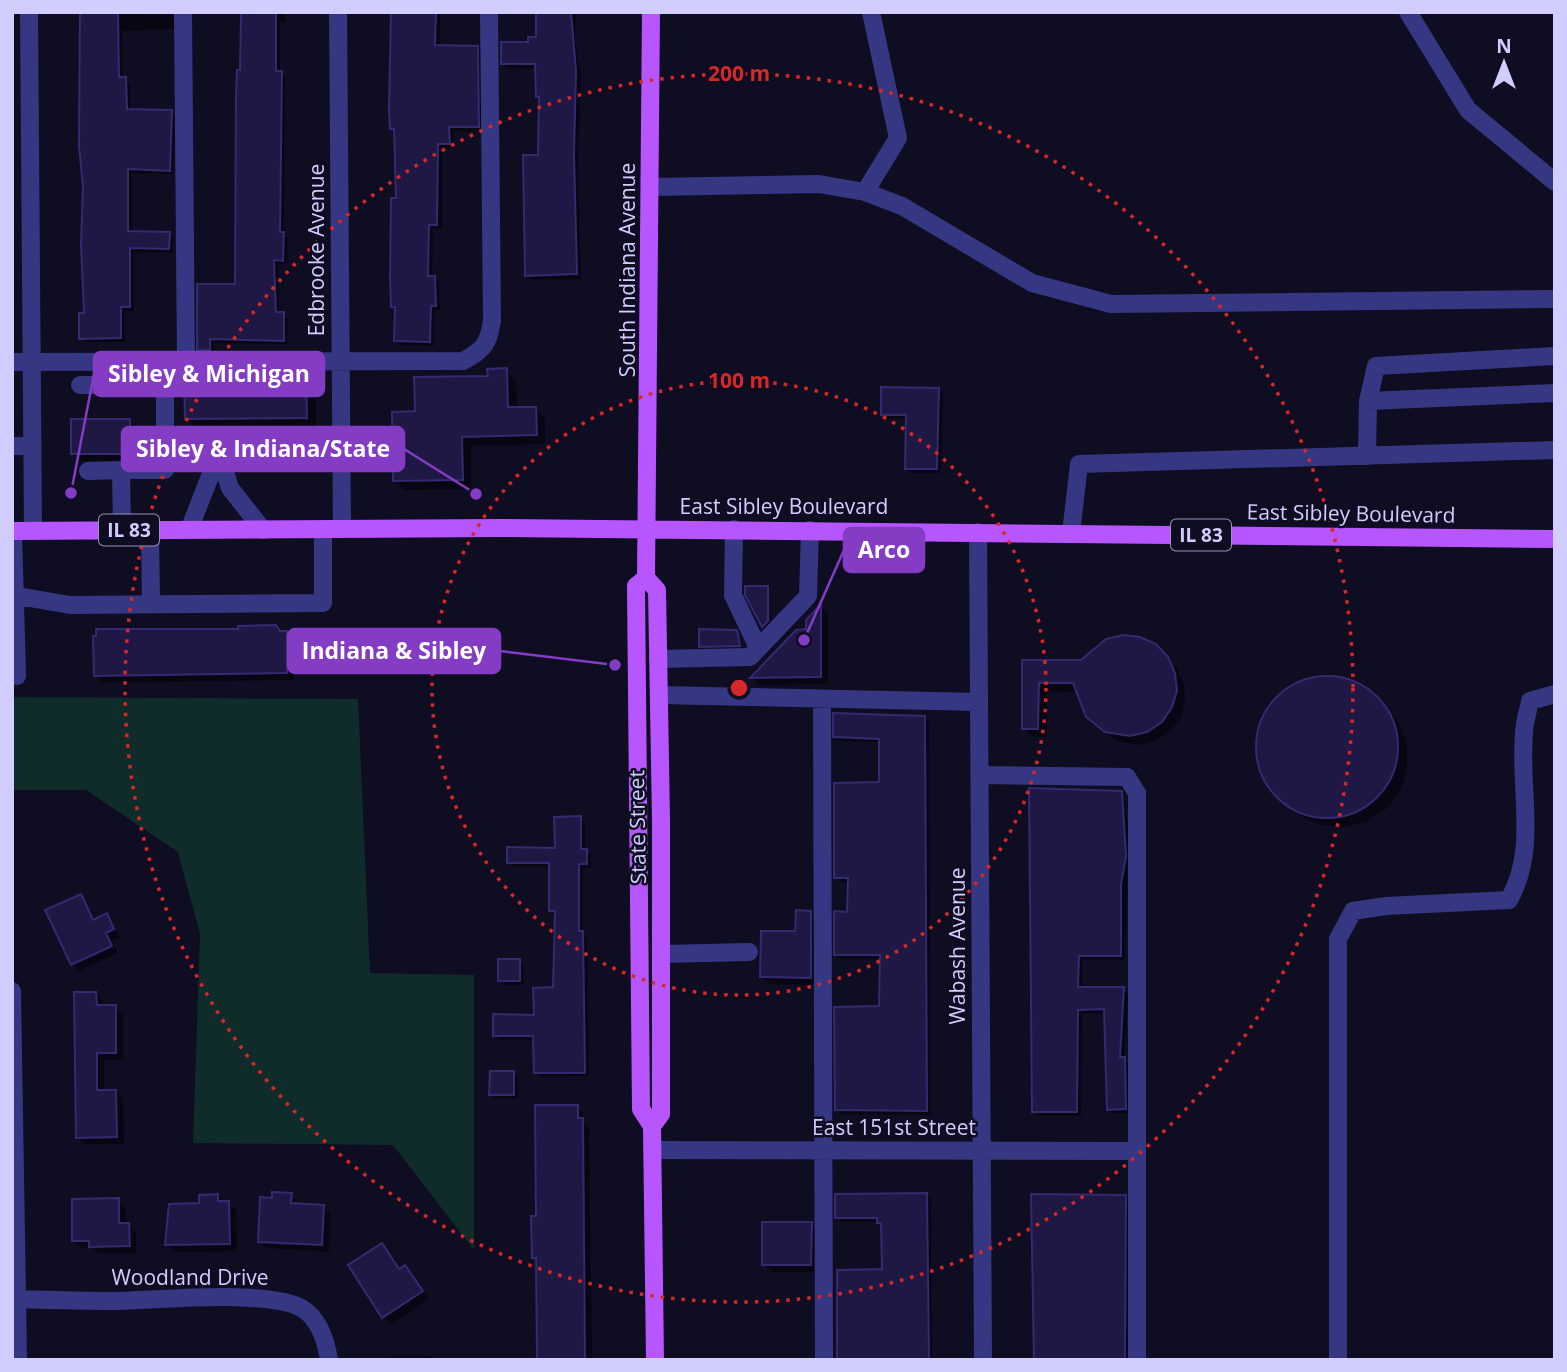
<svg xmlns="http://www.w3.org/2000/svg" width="1567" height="1372" font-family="'Open Sans',sans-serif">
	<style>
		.green { fill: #102c2a }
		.shadow { fill: #0007 }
		.building { fill: #1f1844; stroke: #342a70; stroke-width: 2 }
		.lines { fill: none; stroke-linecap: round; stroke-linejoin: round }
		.minor { stroke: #363782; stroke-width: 18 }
		.major { stroke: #b755ff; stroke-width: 18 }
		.ring { fill: none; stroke: #d62828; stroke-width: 3.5; stroke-dasharray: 3.5 7 }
		.labels { text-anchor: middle; stroke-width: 5; stroke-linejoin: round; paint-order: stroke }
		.shield { fill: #0f0d22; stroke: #9794bd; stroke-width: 2 }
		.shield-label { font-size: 19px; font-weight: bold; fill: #d1ceff }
		.street-label { font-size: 21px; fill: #d1ceff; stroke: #0f0d22 }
		.centre { fill: #d62828; stroke: #0f0d22; stroke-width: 3.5 }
		.ring-label { font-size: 21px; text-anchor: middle; font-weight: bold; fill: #d62828; stroke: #0f0d22; stroke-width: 5; stroke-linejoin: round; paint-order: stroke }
		.leader { fill: none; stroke: #843cc5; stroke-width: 2.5 }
		.callout-dot { fill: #843cc5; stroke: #0f0d22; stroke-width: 2.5 }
		.callout { fill: #843cc5; stroke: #843cc5; stroke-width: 2.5 }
		.callout-label { font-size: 23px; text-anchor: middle; font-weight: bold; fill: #fff }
	</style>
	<rect width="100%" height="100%" fill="#0f0d22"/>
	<!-- green -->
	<path class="green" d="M 12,697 L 358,699 L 370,973 L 474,975 L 474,1250 L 393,1145 L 193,1143 L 200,934 L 178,852 L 86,790 L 12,790 Z"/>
	<!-- shadow -->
	<path class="shadow" d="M 82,12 L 174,15 L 175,29 L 122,31 L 123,79 L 130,84 L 130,111 L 172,112 L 176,116 L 173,174 L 132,173 L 132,233 L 169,234 L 173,238 L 173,253 L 134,252 L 134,311 L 125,311 L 125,342 L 85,342 L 81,338 L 86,315 L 83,244 Z
		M 240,12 L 285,12 L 285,22 L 280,22 L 280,73 L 285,78 L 284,235 L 288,239 L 287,264 L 278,264 L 279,314 L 288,319 L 287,344 L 214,343 L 214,354 L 204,354 L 199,349 L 237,286 Z
		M 393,12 L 440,12 L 440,47 L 477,48 L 482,53 L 483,132 L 453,131 L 454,148 L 442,149 L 442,229 L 433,229 L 432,278 L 439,283 L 440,310 L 435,310 L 434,346 L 400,345 L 395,340 L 396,310 L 393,306 L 397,200 L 396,133 L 392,129 Z
		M 538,12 L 576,12 L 575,40 L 581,77 L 578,160 L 581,279 L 531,280 L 526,275 L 540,156 L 537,69 L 508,68 L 503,63 L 538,39 Z
		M 506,370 L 516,380 L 517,409 L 535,409 L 545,418 L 545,444 L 471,446 L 471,489 L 404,490 L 395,480 L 417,413 Z
		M 305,374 L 316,385 L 316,427 L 197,429 L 186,419 Z
		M 938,389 L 943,394 L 941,473 L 911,473 L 906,468 L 907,419 L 887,419 L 883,414 Z
		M 129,421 L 137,428 L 137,460 L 80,461 L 73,453 Z
		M 767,588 L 769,623 L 765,628 L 747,594 Z
		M 821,606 L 828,613 L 828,684 L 759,685 L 753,678 L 808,631 L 808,621 Z
		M 736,631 L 741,647 L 701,646 Z
		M 286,633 L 293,640 L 294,680 L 103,683 L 95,675 L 98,637 Z
		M 1155,646 L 1177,668 L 1184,684 L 1185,701 L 1181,717 L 1171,731 L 1157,740 L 1140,745 L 1116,741 L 1087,716 L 1078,692 L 1047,691 L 1047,737 L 1033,737 L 1023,728 L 1024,662 L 1082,662 Z
		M 1331,677 L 1354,683 L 1374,695 L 1400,724 L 1407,746 L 1407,769 L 1400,791 L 1386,809 L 1366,822 L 1344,827 L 1321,825 L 1301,816 L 1284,801 L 1273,790 L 1262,770 L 1258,748 L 1261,726 L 1271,705 L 1287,690 L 1308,680 Z
		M 924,717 L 929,722 L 931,1115 L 841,1114 L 836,1109 L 881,1008 L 882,959 L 840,959 L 836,954 L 848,913 L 849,882 L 840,882 L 836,877 L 880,784 L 881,742 L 840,741 L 835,737 Z
		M 1031,790 L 1120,790 L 1124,795 L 1129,836 L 1125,960 L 1082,960 L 1082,989 L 1123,989 L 1128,994 L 1124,1059 L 1128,1063 L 1129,1113 L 1114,1114 L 1109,1109 L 1106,1013 L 1082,1013 L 1081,1116 L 1038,1116 L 1034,1111 Z
		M 580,818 L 585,823 L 585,851 L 591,855 L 591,868 L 583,868 L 582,933 L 587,938 L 589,1076 L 540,1077 L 536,1073 L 535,1040 L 499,1040 L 494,1035 L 536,1017 L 554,989 L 555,915 L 550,911 L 551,867 L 514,866 L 509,862 L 556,850 Z
		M 80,896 L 95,920 L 106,915 L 120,937 L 112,941 L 118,953 L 79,971 L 72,964 Z
		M 811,912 L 818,920 L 818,985 L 769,984 L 762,976 Z
		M 519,960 L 524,965 L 524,985 L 505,985 L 500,980 Z
		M 96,994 L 103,1001 L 103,1007 L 115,1007 L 123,1015 L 123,1060 L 104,1060 L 104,1091 L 116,1091 L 123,1099 L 124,1144 L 85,1144 L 77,1137 Z
		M 513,1073 L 518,1077 L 518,1099 L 496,1099 L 491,1094 Z
		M 577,1107 L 584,1114 L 584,1122 L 589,1127 L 592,1360 L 539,1360 L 538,1261 L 533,1257 L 538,1218 Z
		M 291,1195 L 298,1205 L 323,1207 L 331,1214 L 329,1252 L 267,1248 L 260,1241 L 273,1200 Z
		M 927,1195 L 931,1200 L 932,1360 L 837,1360 L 884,1271 L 883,1226 L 878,1222 L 841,1222 L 837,1217 Z
		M 217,1196 L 236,1210 L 237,1251 L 175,1252 L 167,1244 L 200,1205 Z
		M 1125,1196 L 1130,1201 L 1130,1360 L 1034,1360 Z
		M 118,1200 L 126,1208 L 126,1225 L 136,1232 L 136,1253 L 98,1253 L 93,1248 L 82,1248 L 74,1241 Z
		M 811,1224 L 819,1231 L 818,1272 L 771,1272 L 764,1264 Z
		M 382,1246 L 401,1270 L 405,1268 L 413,1275 L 429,1299 L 391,1324 L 383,1317 Z
		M 391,1355 L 429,1355 L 434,1360 L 391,1360 Z"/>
	<!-- building -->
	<path class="building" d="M 80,12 L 118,12 L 119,77 L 126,77 L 127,109 L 172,110 L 170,171 L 128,169 L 128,231 L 170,232 L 169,249 L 130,248 L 130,307 L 121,307 L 121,338 L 79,339 L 79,313 L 84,313 L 81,244 L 83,187 L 79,146 Z
		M 241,12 L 276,12 L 276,71 L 282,71 L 280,232 L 284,232 L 283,261 L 274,260 L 276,312 L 284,312 L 284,341 L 210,339 L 210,350 L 197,350 L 197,284 L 235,284 L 236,92 L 237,70 L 240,70 Z
		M 391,12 L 436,12 L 435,45 L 478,46 L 479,127 L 449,127 L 450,144 L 438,144 L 437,225 L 429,225 L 428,276 L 435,276 L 436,306 L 431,306 L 430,342 L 394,341 L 395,307 L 391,307 L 390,278 L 391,198 L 396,198 L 394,129 L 390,129 L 389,111 Z
		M 536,12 L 571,12 L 576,71 L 574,154 L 577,274 L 525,276 L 523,155 L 538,155 L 539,97 L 536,97 L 535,64 L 501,64 L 501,42 L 528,42 L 528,37 L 536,37 Z
		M 507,368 L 508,407 L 536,407 L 537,435 L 462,437 L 463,480 L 393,481 L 392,412 L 415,411 L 414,377 L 488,376 L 487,369 Z
		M 184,373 L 306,373 L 307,418 L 185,419 Z
		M 881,387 L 939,388 L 937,469 L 905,469 L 906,415 L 881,415 Z
		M 71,419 L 130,419 L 131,454 L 71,454 Z
		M 745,586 L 768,586 L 768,621 L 762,627 L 745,595 Z
		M 821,604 L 821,677 L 750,678 L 796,630 L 806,629 L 806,620 Z
		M 276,625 L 280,631 L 287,631 L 287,673 L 94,676 L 93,636 L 96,636 L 96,629 L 238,629 L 238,626 Z
		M 699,629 L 737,630 L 740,646 L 699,647 Z
		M 1123,635 L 1140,637 L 1156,644 L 1168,657 L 1175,673 L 1177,691 L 1172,707 L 1162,722 L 1147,732 L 1130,736 L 1105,732 L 1086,717 L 1073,683 L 1039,683 L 1038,729 L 1022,729 L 1022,660 L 1081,660 L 1106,639 Z
		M1256 747a71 71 0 1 1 142 0a71 71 0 1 1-142 0Z
		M 833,713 L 925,716 L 927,1111 L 835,1110 L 834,1007 L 879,1006 L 880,955 L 834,955 L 834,911 L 847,912 L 848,878 L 834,878 L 834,783 L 879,782 L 879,739 L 833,737 Z
		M 1029,788 L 1122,791 L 1126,856 L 1121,884 L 1121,956 L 1079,956 L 1078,987 L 1124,987 L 1120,1057 L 1125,1057 L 1126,1109 L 1107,1110 L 1104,1009 L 1078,1010 L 1077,1112 L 1032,1112 Z
		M 581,816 L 581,849 L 587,849 L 587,864 L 579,864 L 579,931 L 583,931 L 585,1073 L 534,1073 L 533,1036 L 493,1036 L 493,1014 L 534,1015 L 533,988 L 553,987 L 555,911 L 549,911 L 549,863 L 507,863 L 507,847 L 555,848 L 554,817 Z
		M 81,894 L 93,920 L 107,913 L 114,929 L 106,933 L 112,946 L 71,965 L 45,910 Z
		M 796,910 L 811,911 L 811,978 L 760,977 L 761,931 L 795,931 Z
		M 498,959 L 520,959 L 520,981 L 498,981 Z
		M 74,992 L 96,992 L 97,1005 L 116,1005 L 116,1053 L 97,1053 L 97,1090 L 116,1090 L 117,1137 L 76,1138 Z
		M 490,1071 L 514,1071 L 514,1095 L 489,1095 Z
		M 535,1105 L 578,1105 L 578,1118 L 583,1118 L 585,1360 L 537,1360 L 536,1258 L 532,1258 L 531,1216 L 536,1216 Z
		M 272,1192 L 292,1193 L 291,1203 L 324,1205 L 322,1245 L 258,1242 L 260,1197 L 272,1198 Z
		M 927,1193 L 929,1360 L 837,1360 L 837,1270 L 882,1269 L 881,1223 L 877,1223 L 877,1218 L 835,1218 L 835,1194 Z
		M 218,1194 L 218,1201 L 229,1201 L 230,1244 L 165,1245 L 169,1204 L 199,1203 L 199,1195 Z
		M 1031,1194 L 1126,1195 L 1125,1360 L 1034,1360 Z
		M 119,1198 L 119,1223 L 129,1223 L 130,1246 L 89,1247 L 89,1241 L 72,1241 L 72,1199 Z
		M 762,1222 L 812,1222 L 811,1265 L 762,1265 Z
		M 382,1243 L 399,1269 L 405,1265 L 423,1291 L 382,1318 L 348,1265 Z"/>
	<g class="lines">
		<!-- minor -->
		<path class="minor" d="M 29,12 L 33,531
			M 183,12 L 186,362
			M 338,12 L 342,529
			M 1408,12 L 1468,110 L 1555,182
			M 651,187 L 819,184 L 865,192 L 902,206 L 1032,283 L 1111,304 L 1555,299
			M 865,192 L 898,138 L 871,12
			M 12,362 L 463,361 C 484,350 489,343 492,320 L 489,12
			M 80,385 L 165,385 L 165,470 L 121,470 L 122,530
			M 1368,401 L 1555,393
			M 12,446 L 32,446
			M 191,453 L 341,450
			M 219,453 L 230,488 L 263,530
			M 1367,456 L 1368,401 L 1376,366 L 1555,356
			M 88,471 L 121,470
			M 734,529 L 733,595 L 758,648
			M 150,530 L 151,604
			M 189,530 L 219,453
			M 13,531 L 17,676
			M 978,532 L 983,1360
			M 1071,533 L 1079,464 L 1555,450
			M 12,595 L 70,605 L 323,603 L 323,529
			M 658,659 L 750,657 L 808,596 L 810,530
			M 659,695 L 979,702
			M 822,699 L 824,1360
			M 980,775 L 1127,777 L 1137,793 L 1137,1360
			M 662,954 L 749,952
			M 12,991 L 18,1360
			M 652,1150 L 1135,1151
			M 17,1299 C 51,1300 85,1301 118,1301 C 161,1300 270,1289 303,1309 C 320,1320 326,1341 329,1360
			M 1338,1360 L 1338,939 L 1353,911 L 1386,906 L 1509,900 C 1538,848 1519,791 1524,733 C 1524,723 1528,712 1530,701 L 1555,694"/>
		<!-- major -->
		<path class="major" d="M 651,12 L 646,578 L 657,590 L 661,820 L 661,1114 L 652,1126 L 655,1360
			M 12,531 L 500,528 L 1555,539
			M 646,578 L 636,586 L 641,1109 L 652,1126"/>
	</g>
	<!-- distance rings -->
	<g class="ring">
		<circle cx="739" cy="688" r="307"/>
		<circle cx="739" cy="688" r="614"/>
	</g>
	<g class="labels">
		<!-- shield labels -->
		<g class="shield">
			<rect x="99" y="514.5" width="60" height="31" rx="5"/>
			<rect x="1171" y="519.5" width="60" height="31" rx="5"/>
		</g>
		<g class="shield-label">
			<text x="129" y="537">IL 83</text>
			<text x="1201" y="542">IL 83</text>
		</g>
		<!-- street labels -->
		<g class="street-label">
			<text transform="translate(317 250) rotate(-90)" y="7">Edbrooke Avenue</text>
			<text transform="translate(628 270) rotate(-90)" y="7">South Indiana Avenue</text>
			<text x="784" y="514">East Sibley Boulevard</text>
			<text transform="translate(1351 514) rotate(1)" y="7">East Sibley Boulevard</text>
			<text transform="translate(638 827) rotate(-91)" y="7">State Street</text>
			<text transform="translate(958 946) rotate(-90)" y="7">Wabash Avenue</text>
			<text x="894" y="1135">East 151st Street</text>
			<text x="190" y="1285">Woodland Drive</text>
		</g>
	</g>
	<circle cx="739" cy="688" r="10" class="centre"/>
	<g class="ring-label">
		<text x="739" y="81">200 m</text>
		<text x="739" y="388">100 m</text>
	</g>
	<!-- callouts -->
	<path class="leader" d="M71 493L94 374M476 494L404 449M804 640L844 550M615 665L500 651"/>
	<g class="callout-dot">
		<circle cx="71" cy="493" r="7"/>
		<circle cx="476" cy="494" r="7"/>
		<circle cx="804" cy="640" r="7"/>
		<circle cx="615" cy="665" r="7"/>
	</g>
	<g class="callout">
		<rect x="94" y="352" width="230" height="44" rx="7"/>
		<rect x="122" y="427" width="282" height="44" rx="7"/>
		<rect x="844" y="528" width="80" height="44" rx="7"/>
		<rect x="288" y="629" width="212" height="44" rx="7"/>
	</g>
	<g class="callout-label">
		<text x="209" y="382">Sibley &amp; Michigan</text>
		<text x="263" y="457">Sibley &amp; Indiana/State</text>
		<text x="884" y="558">Arco</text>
		<text x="394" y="659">Indiana &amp; Sibley</text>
	</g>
	<!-- border -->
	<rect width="1567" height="1372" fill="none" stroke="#d1ceff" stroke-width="28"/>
	<!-- north arrow -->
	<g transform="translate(1504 63)" stroke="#0f0d22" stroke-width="5" paint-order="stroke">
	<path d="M0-5L12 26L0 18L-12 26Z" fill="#d1ceff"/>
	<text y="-10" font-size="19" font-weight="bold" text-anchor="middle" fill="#d1ceff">N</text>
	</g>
</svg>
